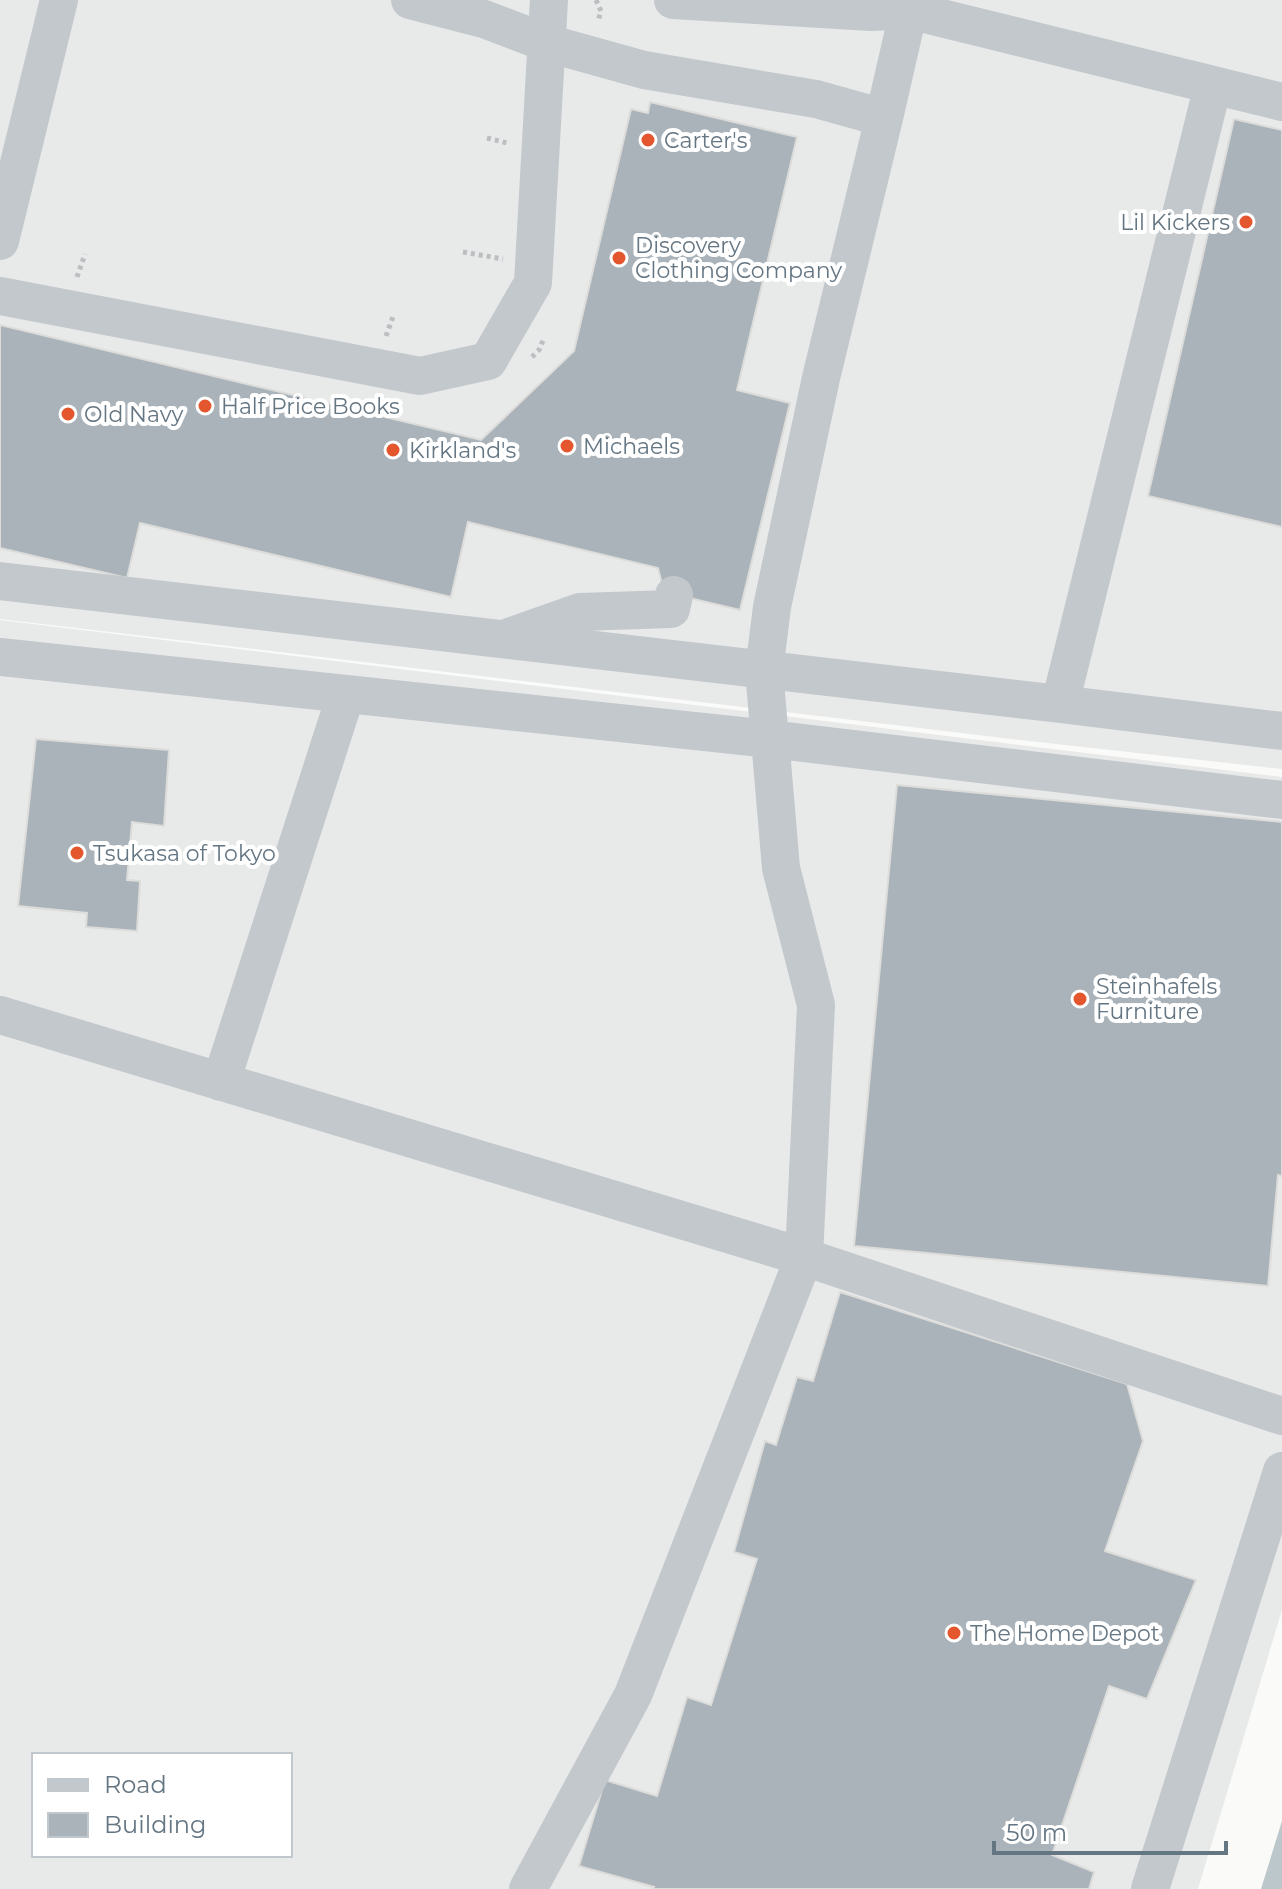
<svg xmlns="http://www.w3.org/2000/svg" width="1282" height="1889" font-family="Montserrat,sans-serif">
	<style>
		.built { fill: #e8e9e9; fill-rule: evenodd }
		.water { fill: #bbc7cb }
		.building { fill: #aab3b9; stroke: #dcdcda; stroke-width: 2 }
		.lines { fill: none; stroke-linecap: round; stroke-linejoin: round }
		.path { stroke: #bbbfc2; stroke-width: 5; stroke-dasharray: 4 4; stroke-linecap: butt }
		.minor { stroke: #c3c8cc; stroke-width: 38 }
		.poi-dot { fill: #e4572e; stroke: #fff; stroke-width: 3 }
		.labels { text-anchor: middle; stroke-width: 8; stroke-linejoin: round; paint-order: stroke }
		.poi-label { font-size: 22px; fill: #657683; stroke: #fff; text-anchor: start }
	</style>
	<rect width="100%" height="100%" fill="#fafaf8"/>
	<!-- built -->
	<path class="built" d="M 0,0 L 1282,0 L 1282,769 L 1029,741 L 0,619 Z
		M 0,620 L 1282,777 L 1282,1610 L 1198,1889 L 0,1889 ZM 34,1755 L 290,1755 L 290,1855 L 34,1855 Z"/>
	<!-- water -->
	<path class="water" d="M 1282,1821 L 1282,1889 L 1261,1889 Z"/>
	<!-- building -->
	<path class="building" d="M 650,102 L 797,137 L 737,390 L 790,403 L 740,610 L 664,592 L 658,568 L 468,522 L 451,597 L 140,523 L 127,578 L 0,548 L 0,325 L 481,440 L 574,351 L 631,109 L 648,113 Z
		M 1234,119 L 1282,130 L 1282,527 L 1148,496 Z
		M 36,739 L 169,750 L 164,826 L 132,822 L 127,880 L 140,881 L 137,931 L 86,927 L 87,913 L 18,906 Z
		M 897,785 L 1282,822 L 1282,1176 L 1278,1175 L 1268,1286 L 854,1246 Z
		M 840,1292 L 1127,1384 L 1143,1441 L 1105,1551 L 1196,1580 L 1147,1699 L 1109,1686 L 1052,1855 L 1094,1872 L 1089,1889 L 653,1889 L 654,1887 L 579,1866 L 605,1780 L 657,1796 L 687,1697 L 711,1705 L 757,1559 L 734,1552 L 765,1441 L 776,1445 L 797,1377 L 813,1381 Z"/>
	<g class="lines">
		<!-- path -->
		<path class="path" d="M 596,0 L 601,11 L 598,21
			M 487,138 L 507,143
			M 463,252 L 503,259
			M 77,277 L 85,254
			M 386,336 L 394,314
			M 532,357 L 539,350 L 544,338"/>
		<!-- minor -->
		<path class="minor" d="M 410,0 L 484,19 L 547,43 L 644,70 L 816,99 L 884,118
			M 911,0 L 884,118 L 821,378 L 772,607 L 764,671 L 770,739 L 1282,800
			M 1213,85 L 1282,102
			M 0,241 L 59,0
			M 0,296 L 420,376 L 488,361 L 533,283 L 549,0
			M 0,581 L 1060,704 L 1213,85 L 909,10 L 871,12 L 673,0
			M 509,637 L 580,612 L 671,609 L 674,595
			M 0,657 L 770,739 L 781,868 L 816,1005 L 804,1257 L 633,1695 L 528,1889
			M 1060,704 L 1282,731
			M 0,1015 L 804,1257 L 1282,1416
			M 221,1082 L 346,694
			M 1150,1889 L 1282,1471"/>
	</g>
	<!-- markers -->
	<g class="poi-dot">
		<circle cx="648" cy="140" r="8"/>
		<circle cx="1246" cy="222" r="8"/>
		<circle cx="619" cy="258" r="8"/>
		<circle cx="205" cy="406" r="8"/>
		<circle cx="68" cy="414" r="8"/>
		<circle cx="567" cy="446" r="8"/>
		<circle cx="393" cy="450" r="8"/>
		<circle cx="77" cy="853" r="8"/>
		<circle cx="1080" cy="999" r="8"/>
		<circle cx="954" cy="1633" r="8"/>
	</g>
	<g class="labels">
		<!-- poi labels -->
		<g class="poi-label">
			<text x="664" y="148">Carter's</text>
			<text x="1230" y="230" text-anchor="end">Lil Kickers</text>
			<text x="635" y="253">Discovery<tspan x="635" dy="25">Clothing Company</tspan></text>
			<text x="221" y="414">Half Price Books</text>
			<text x="84" y="422">Old Navy</text>
			<text x="583" y="454">Michaels</text>
			<text x="409" y="458">Kirkland's</text>
			<text x="93" y="861">Tsukasa of Tokyo</text>
			<text x="1096" y="994">Steinhafels<tspan x="1096" dy="25">Furniture</tspan></text>
			<text x="970" y="1641">The Home Depot</text>
		</g>
	</g>
	<!-- legend -->
	<rect x="32" y="1753" width="260" height="104" fill="#ffffff" stroke="#c1c8cd" stroke-width="2"/>
	<rect x="48" y="1779" width="40" height="12" fill="#c3c8cc" stroke="#c1c8cd" stroke-width="2"/>
	<text x="104" y="1793" font-size="24" fill="#657683">Road</text>
	<rect x="48" y="1813" width="40" height="24" fill="#aab3b9" stroke="#c1c8cd" stroke-width="2"/>
	<text x="104" y="1833" font-size="24" fill="#657683">Building</text>
	<!-- scale -->
	<path d="M994 1841v12h232v-12" fill="none" stroke="#657683" stroke-width="4"/>
	<text x="1006" y="1841" font-size="24" fill="#657683" stroke="#ffffff" stroke-width="6" paint-order="stroke">50 m</text>
</svg>
